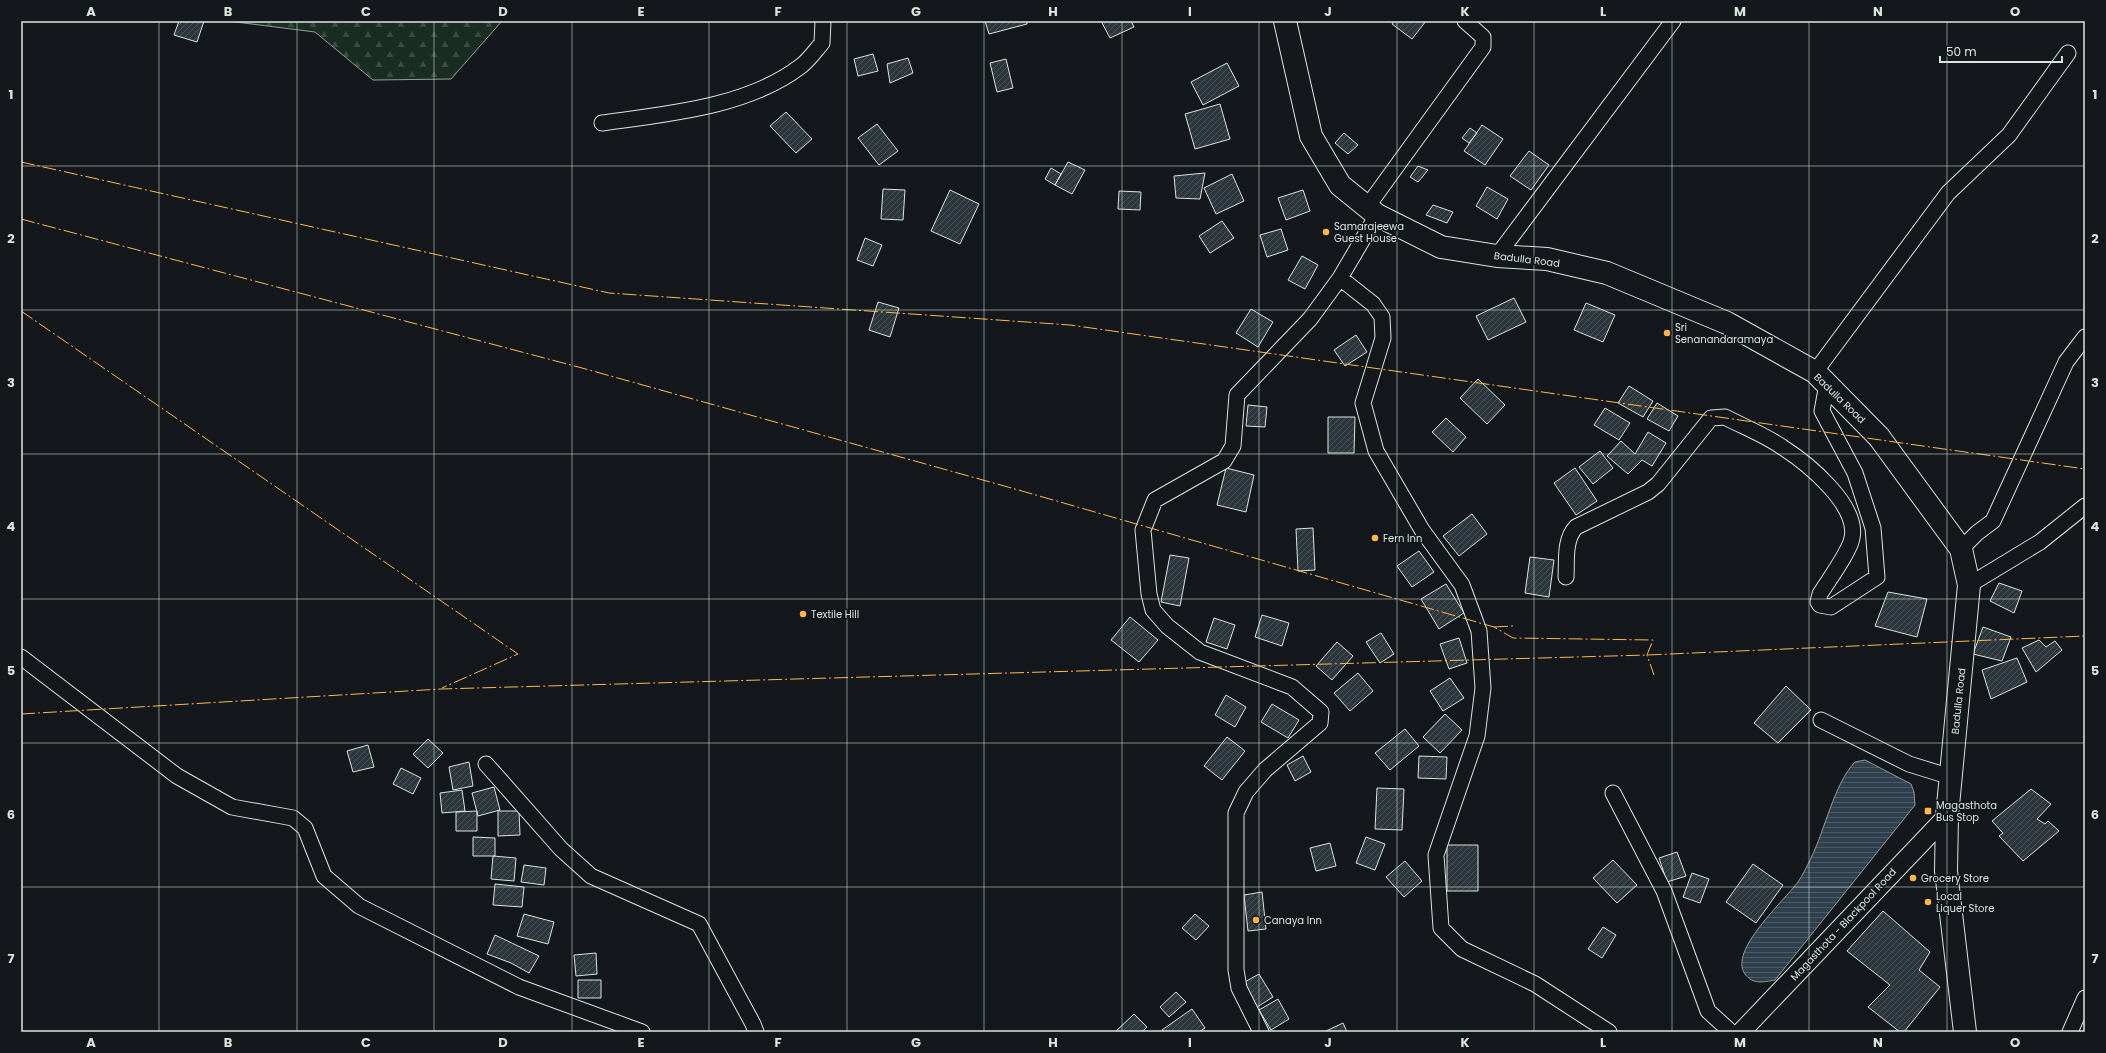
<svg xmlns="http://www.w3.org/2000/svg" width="2106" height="1053" font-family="Poppins,sans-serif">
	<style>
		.forest { fill: url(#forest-firs); stroke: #939e99 }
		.water { fill: url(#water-rules); stroke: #939e99 }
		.building { fill: url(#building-hatch); stroke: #d8e6dc }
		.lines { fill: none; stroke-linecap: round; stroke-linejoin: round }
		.minor-casing { stroke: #d8e6dc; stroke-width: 17 }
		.tertiary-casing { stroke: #d8e6dc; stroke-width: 20 }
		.trunk-casing { stroke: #d8e6dc; stroke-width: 24 }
		.minor { stroke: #14181c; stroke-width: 15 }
		.tertiary { stroke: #14181c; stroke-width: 18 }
		.trunk { stroke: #14181c; stroke-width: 22 }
		.power { stroke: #ffb74d; stroke-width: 1; stroke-dasharray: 14 3 2 3; stroke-linecap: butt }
		.grid { fill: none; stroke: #d8e6dc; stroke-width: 1; stroke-opacity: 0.55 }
		.poi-dot { fill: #ffb74d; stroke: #14181c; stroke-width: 1.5 }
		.labels { text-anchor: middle; stroke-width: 3; stroke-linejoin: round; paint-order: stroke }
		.poi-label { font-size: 10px; fill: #d8e6dc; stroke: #14181c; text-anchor: start }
		.street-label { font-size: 10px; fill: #d8e6dc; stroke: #14181c }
		.neatline { fill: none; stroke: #d8e6dc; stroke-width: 1.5 }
		.grid-label { font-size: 13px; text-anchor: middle; font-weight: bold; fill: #d8e6dc }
	</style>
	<defs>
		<pattern id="forest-firs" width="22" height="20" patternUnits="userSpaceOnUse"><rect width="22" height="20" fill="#1a2d24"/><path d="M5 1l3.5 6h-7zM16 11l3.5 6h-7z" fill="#3b4b43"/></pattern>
		<pattern id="water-rules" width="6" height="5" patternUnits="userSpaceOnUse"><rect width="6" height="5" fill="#2f3f4d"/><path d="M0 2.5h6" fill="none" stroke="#4c5b66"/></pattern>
		<pattern id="building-hatch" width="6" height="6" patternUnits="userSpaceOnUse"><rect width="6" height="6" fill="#2c363c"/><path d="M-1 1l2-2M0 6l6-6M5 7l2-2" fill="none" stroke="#4a5358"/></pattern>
	</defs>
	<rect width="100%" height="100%" fill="#14181c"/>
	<!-- forest -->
	<path class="forest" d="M 228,21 L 502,21 L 451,79 L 373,80 L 315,32 Z"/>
	<!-- water -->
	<path class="water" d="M 1865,760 L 1911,784 L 1914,792 L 1915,805 L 1775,980 C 1763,982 1753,985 1745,974 C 1728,951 1784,901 1798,882 C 1803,875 1807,866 1811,858 C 1825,830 1834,784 1855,762 Z"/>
	<!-- building -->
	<path class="building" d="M 179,21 L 204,21 L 197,42 L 174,35 Z
		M 985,21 L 1027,21 L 1027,24 L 989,34 Z
		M 1101,21 L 1131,21 L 1134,27 L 1110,38 Z
		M 1394,21 L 1426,21 L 1412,39 L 1392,24 Z
		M 873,54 L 878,71 L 858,76 L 854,59 Z
		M 908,58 L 913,73 L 890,83 L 887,64 Z
		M 1006,59 L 1013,88 L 997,92 L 990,63 Z
		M 1227,63 L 1239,86 L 1203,105 L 1191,82 Z
		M 1220,104 L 1230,139 L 1195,149 L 1185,114 Z
		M 786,112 L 812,139 L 796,153 L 770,126 Z
		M 877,124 L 898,151 L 879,165 L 858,138 Z
		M 1482,125 L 1503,139 L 1485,165 L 1464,151 Z
		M 1470,128 L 1477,133 L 1469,143 L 1462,138 Z
		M 1344,133 L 1358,145 L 1348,154 L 1335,143 Z
		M 1529,151 L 1549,165 L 1531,190 L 1510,176 Z
		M 1068,162 L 1085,170 L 1072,194 L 1055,185 Z
		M 1418,166 L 1428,170 L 1418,182 L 1410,177 Z
		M 1051,168 L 1061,174 L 1055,185 L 1045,179 Z
		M 1205,173 L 1200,199 L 1176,198 L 1174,176 Z
		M 1232,174 L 1244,201 L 1216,214 L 1204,188 Z
		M 1487,187 L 1508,199 L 1497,219 L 1476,206 Z
		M 883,189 L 905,190 L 903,220 L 881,219 Z
		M 950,190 L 979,204 L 960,244 L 931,231 Z
		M 1303,190 L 1310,211 L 1286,220 L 1278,198 Z
		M 1119,191 L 1141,192 L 1140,210 L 1118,209 Z
		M 1433,205 L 1453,212 L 1447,223 L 1426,215 Z
		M 1222,221 L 1234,238 L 1210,253 L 1199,236 Z
		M 1281,229 L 1288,250 L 1267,257 L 1260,235 Z
		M 865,238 L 882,245 L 873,266 L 857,260 Z
		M 1302,256 L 1318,265 L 1305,289 L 1288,280 Z
		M 1514,298 L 1526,322 L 1488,340 L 1476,316 Z
		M 878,302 L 899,308 L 890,337 L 869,330 Z
		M 1586,303 L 1615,315 L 1603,342 L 1574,330 Z
		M 1251,309 L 1273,322 L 1258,347 L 1236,333 Z
		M 1356,335 L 1367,352 L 1345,366 L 1334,350 Z
		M 1478,379 L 1505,405 L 1487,424 L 1460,398 Z
		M 1629,386 L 1653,401 L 1643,417 L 1618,403 Z
		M 1657,403 L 1678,416 L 1669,431 L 1647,419 Z
		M 1248,405 L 1267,407 L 1265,427 L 1246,426 Z
		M 1605,408 L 1630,423 L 1619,440 L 1594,425 Z
		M 1328,417 L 1355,417 L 1354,453 L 1328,453 Z
		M 1446,418 L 1466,437 L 1453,452 L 1432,432 Z
		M 1648,432 L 1666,443 L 1652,466 L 1642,460 L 1628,474 L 1607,456 L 1621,441 L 1635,454 Z
		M 1600,451 L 1613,468 L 1593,484 L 1579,467 Z
		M 1226,468 L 1254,475 L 1246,512 L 1217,505 Z
		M 1575,468 L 1597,501 L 1576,515 L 1554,483 Z
		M 1472,514 L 1487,534 L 1459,556 L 1443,536 Z
		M 1313,528 L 1315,570 L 1298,571 L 1296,529 Z
		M 1419,551 L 1434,572 L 1412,587 L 1397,566 Z
		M 1170,555 L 1189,558 L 1180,606 L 1161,602 Z
		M 1530,557 L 1554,560 L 1549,597 L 1525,593 Z
		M 1999,583 L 2022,591 L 2014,613 L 1990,601 Z
		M 1446,584 L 1464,613 L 1439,629 L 1421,599 Z
		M 1888,592 L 1927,599 L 1917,637 L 1875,626 Z
		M 1262,615 L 1289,623 L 1282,646 L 1255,637 Z
		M 1130,617 L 1158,640 L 1139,662 L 1111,640 Z
		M 1214,618 L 1235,625 L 1227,649 L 1206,642 Z
		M 1983,627 L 2011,637 L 2002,661 L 1973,654 Z
		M 1381,633 L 1394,654 L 1380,663 L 1366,642 Z
		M 1459,638 L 1467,663 L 1449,669 L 1440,644 Z
		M 2039,640 L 2046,647 L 2055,641 L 2062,650 L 2036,672 L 2022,648 Z
		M 1337,642 L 1353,656 L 1332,680 L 1316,666 Z
		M 2017,658 L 2027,682 L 1991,699 L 1982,670 Z
		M 1358,673 L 1373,691 L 1350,711 L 1334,693 Z
		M 1450,678 L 1464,698 L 1443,711 L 1430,691 Z
		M 1786,686 L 1811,710 L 1778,743 L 1754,723 Z
		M 1226,695 L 1246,707 L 1235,727 L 1215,715 Z
		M 1272,704 L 1299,720 L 1288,738 L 1261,722 Z
		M 1445,714 L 1462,730 L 1440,753 L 1423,737 Z
		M 1405,729 L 1419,746 L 1390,770 L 1375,753 Z
		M 1227,737 L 1245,751 L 1222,780 L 1204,766 Z
		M 428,739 L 443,753 L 428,768 L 413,754 Z
		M 368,745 L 374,767 L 353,772 L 347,751 Z
		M 1303,756 L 1311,772 L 1295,781 L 1287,765 Z
		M 1419,756 L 1447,757 L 1446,779 L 1418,778 Z
		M 469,762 L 473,786 L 453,790 L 449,767 Z
		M 401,768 L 421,778 L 413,794 L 393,784 Z
		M 494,787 L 500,810 L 478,816 L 472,793 Z
		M 1377,788 L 1404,789 L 1402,830 L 1375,829 Z
		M 2031,789 L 2051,804 L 2037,819 L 2045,824 L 2048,821 L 2059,831 L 2023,861 L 1999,836 L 2003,833 L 1992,821 Z
		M 462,790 L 465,811 L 442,813 L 440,793 Z
		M 477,811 L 477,831 L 456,831 L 456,812 Z
		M 498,811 L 519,811 L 520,835 L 498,836 Z
		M 473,837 L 495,838 L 495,856 L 473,856 Z
		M 1366,837 L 1385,844 L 1375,870 L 1356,863 Z
		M 1330,843 L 1336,866 L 1316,871 L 1310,848 Z
		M 1447,845 L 1478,845 L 1478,891 L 1447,891 Z
		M 1677,852 L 1686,876 L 1667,882 L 1659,858 Z
		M 493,856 L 516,858 L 514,881 L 491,879 Z
		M 1613,860 L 1637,885 L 1617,903 L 1593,878 Z
		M 1405,861 L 1422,881 L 1404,897 L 1386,877 Z
		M 1753,864 L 1783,885 L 1756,923 L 1726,902 Z
		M 524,865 L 546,868 L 544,885 L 521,882 Z
		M 1692,873 L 1709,879 L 1700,903 L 1683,897 Z
		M 495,884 L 524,887 L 522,907 L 493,905 Z
		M 1262,892 L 1266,929 L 1248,931 L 1244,895 Z
		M 1883,911 L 1930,952 L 1919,970 L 1940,987 L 1904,1032 L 1900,1032 L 1868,1007 L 1890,985 L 1847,951 Z
		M 524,914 L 554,922 L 548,944 L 517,936 Z
		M 1195,914 L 1209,926 L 1196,940 L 1182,928 Z
		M 1603,927 L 1616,935 L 1602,958 L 1588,949 Z
		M 495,935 L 539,956 L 529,973 L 511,963 L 487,954 Z
		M 596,953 L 597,974 L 576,976 L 574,955 Z
		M 1259,974 L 1273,997 L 1257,1007 L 1243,983 Z
		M 578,980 L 601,980 L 601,998 L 578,998 Z
		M 1176,992 L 1186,1002 L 1169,1017 L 1160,1007 Z
		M 1278,999 L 1289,1019 L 1271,1030 L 1259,1010 Z
		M 1192,1009 L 1205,1028 L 1199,1032 L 1163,1032 L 1162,1030 Z
		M 1134,1014 L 1147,1027 L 1142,1032 L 1115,1032 Z
		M 1343,1023 L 1347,1032 L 1324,1032 Z"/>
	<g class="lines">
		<defs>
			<path id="minor" d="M 602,123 C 667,114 748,107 801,66 C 809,60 815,51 822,43 L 823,21
				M 1367,207 L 1483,47 L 1483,37 L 1465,21
				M 1497,256 L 1673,21
				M 1340,278 L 1373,304 L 1382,317 L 1383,338 L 1363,403 L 1376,451 L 1422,530 L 1462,585 L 1479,631 L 1483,688 L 1477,736 L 1436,855 L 1441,928 L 1462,949 L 1535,984 L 1609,1032
				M 1815,372 L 1948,193 L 2009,135 L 2068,53
				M 1961,549 L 1977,533 L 1993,521 L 2066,362 L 2085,337
				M 1566,577 C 1567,560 1564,540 1576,527 L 1648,492 L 1658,484 L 1711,418 L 1725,417 C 1744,427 1765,435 1782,447 C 1807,463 1859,505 1852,538 C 1850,551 1828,581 1820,594 L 1818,602 L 1820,605 L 1831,607 L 1877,577 L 1873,528 L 1855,473 L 1822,411 L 1827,384
				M 1969,585 L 2040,542 L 2085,506
				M 21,657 L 177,776 L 232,807 L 293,818 L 305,828 L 324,876 L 359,906 L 519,987 L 642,1032
				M 1821,720 L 1909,764 L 1951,777
				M 486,764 L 561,849 L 591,876 L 699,924 L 753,1024 L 756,1032
				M 1613,793 L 1664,891 L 1708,1011 L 1731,1032
				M 1261,1032 L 1239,988 L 1236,970 L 1236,813 L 1246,792 L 1265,770 L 1320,723 L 1321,712 L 1292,687 L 1200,652 L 1167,626 L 1153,610 L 1149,594 L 1143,530 L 1155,500 L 1224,461 L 1233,446 L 1237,395 L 1310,319 L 1340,278 L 1377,215
				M 2070,1032 L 2085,998"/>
			<path id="tertiary" d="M 1741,1032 L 1947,816"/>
			<path id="trunk" d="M 1285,21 L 1311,136 L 1340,185 L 1377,215 L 1441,247 L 1497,256 L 1547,259 L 1607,273 L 1727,323 L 1815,372 L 1879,437 L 1961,549 L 1969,585 L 1947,816 L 1946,871 L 1965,1032"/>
		</defs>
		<!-- minor casing -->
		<use href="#minor" class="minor-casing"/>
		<!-- tertiary casing -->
		<use href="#tertiary" class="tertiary-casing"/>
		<!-- trunk casing -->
		<use href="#trunk" class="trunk-casing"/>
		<!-- minor -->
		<use href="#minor" class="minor"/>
		<!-- tertiary -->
		<use href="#tertiary" class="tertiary"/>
		<!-- trunk -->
		<use href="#trunk" class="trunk"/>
		<!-- power -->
		<path class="power" d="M 21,162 L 609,293 L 1070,325 L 2085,469
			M 21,219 L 582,368 L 1015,489 L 1494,627 L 1513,638 L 1653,640 L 1647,655 L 1654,675
			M 21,311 L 518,654 L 442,688
			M 1494,627 L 1513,626
			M 21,714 L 441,689 L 1647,655 L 2085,636"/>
	</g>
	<!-- grid -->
	<path class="grid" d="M 159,21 L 159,1032M 297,21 L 297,1032M 434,21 L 434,1032M 572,21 L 572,1032M 709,21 L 709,1032M 847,21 L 847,1032M 984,21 L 984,1032M 1122,21 L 1122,1032M 1259,21 L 1259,1032M 1397,21 L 1397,1032M 1534,21 L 1534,1032M 1672,21 L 1672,1032M 1809,21 L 1809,1032M 1947,21 L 1947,1032M 21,166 L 2085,166M 21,310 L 2085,310M 21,454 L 2085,454M 21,599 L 2085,599M 21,743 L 2085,743M 21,887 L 2085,887"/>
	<!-- markers -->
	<g class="poi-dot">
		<circle cx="1326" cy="232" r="4"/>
		<circle cx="1667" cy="333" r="4"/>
		<circle cx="1375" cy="538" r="4"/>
		<circle cx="803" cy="614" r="4"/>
		<rect x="1924" y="807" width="8" height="8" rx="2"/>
		<circle cx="1913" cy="878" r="4"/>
		<circle cx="1928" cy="902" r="4"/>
		<circle cx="1256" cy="920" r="4"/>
	</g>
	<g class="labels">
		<!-- poi labels -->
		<g class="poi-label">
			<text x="1334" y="230">Samarajeewa<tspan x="1334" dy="12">Guest House</tspan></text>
			<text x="1675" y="331">Sri<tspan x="1675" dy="12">Senanandaramaya</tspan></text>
			<text x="1383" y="542">Fern Inn</text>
			<text x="811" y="618">Textile Hill</text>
			<text x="1936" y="809">Magasthota<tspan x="1936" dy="12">Bus Stop</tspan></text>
			<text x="1921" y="882">Grocery Store</text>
			<text x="1936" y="900">Local<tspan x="1936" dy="12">Liquer Store</tspan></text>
			<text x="1264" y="924">Canaya Inn</text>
		</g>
		<!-- street labels -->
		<g class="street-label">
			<text transform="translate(1527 259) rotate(7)" y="4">Badulla Road</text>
			<text transform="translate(1840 398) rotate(44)" y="4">Badulla Road</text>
			<text transform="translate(1958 701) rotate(-84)" y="4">Badulla Road</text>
			<text transform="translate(1843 924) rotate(-47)" y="4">Magasthota - Blackpool Road</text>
		</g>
	</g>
	<!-- border -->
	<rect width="2106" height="1053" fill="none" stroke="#14181c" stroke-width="44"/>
	<!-- scale -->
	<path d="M1940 56v6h122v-6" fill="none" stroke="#d8e6dc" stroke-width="2"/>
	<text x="1946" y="56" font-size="12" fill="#d8e6dc" stroke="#14181c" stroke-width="3" paint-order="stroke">50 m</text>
	<rect x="22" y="22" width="2062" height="1009" class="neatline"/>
	<g class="grid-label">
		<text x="91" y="16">A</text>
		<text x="228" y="16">B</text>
		<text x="366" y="16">C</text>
		<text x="503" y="16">D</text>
		<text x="641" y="16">E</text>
		<text x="778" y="16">F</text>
		<text x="916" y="16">G</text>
		<text x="1053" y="16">H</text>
		<text x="1190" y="16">I</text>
		<text x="1328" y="16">J</text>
		<text x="1465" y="16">K</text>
		<text x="1603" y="16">L</text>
		<text x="1740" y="16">M</text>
		<text x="1878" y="16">N</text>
		<text x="2015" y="16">O</text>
		<text x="11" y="99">1</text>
		<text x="2095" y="99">1</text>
		<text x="11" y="243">2</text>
		<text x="2095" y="243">2</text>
		<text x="11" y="387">3</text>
		<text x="2095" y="387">3</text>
		<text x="11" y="531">4</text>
		<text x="2095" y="531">4</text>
		<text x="11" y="675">5</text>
		<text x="2095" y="675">5</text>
		<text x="11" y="819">6</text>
		<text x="2095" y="819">6</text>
		<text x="11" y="963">7</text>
		<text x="2095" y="963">7</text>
		<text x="91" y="1047">A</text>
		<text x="228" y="1047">B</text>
		<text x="366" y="1047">C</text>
		<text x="503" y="1047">D</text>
		<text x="641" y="1047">E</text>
		<text x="778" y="1047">F</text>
		<text x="916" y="1047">G</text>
		<text x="1053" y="1047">H</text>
		<text x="1190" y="1047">I</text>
		<text x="1328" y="1047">J</text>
		<text x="1465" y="1047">K</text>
		<text x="1603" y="1047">L</text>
		<text x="1740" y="1047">M</text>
		<text x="1878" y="1047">N</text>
		<text x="2015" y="1047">O</text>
	</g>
</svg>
